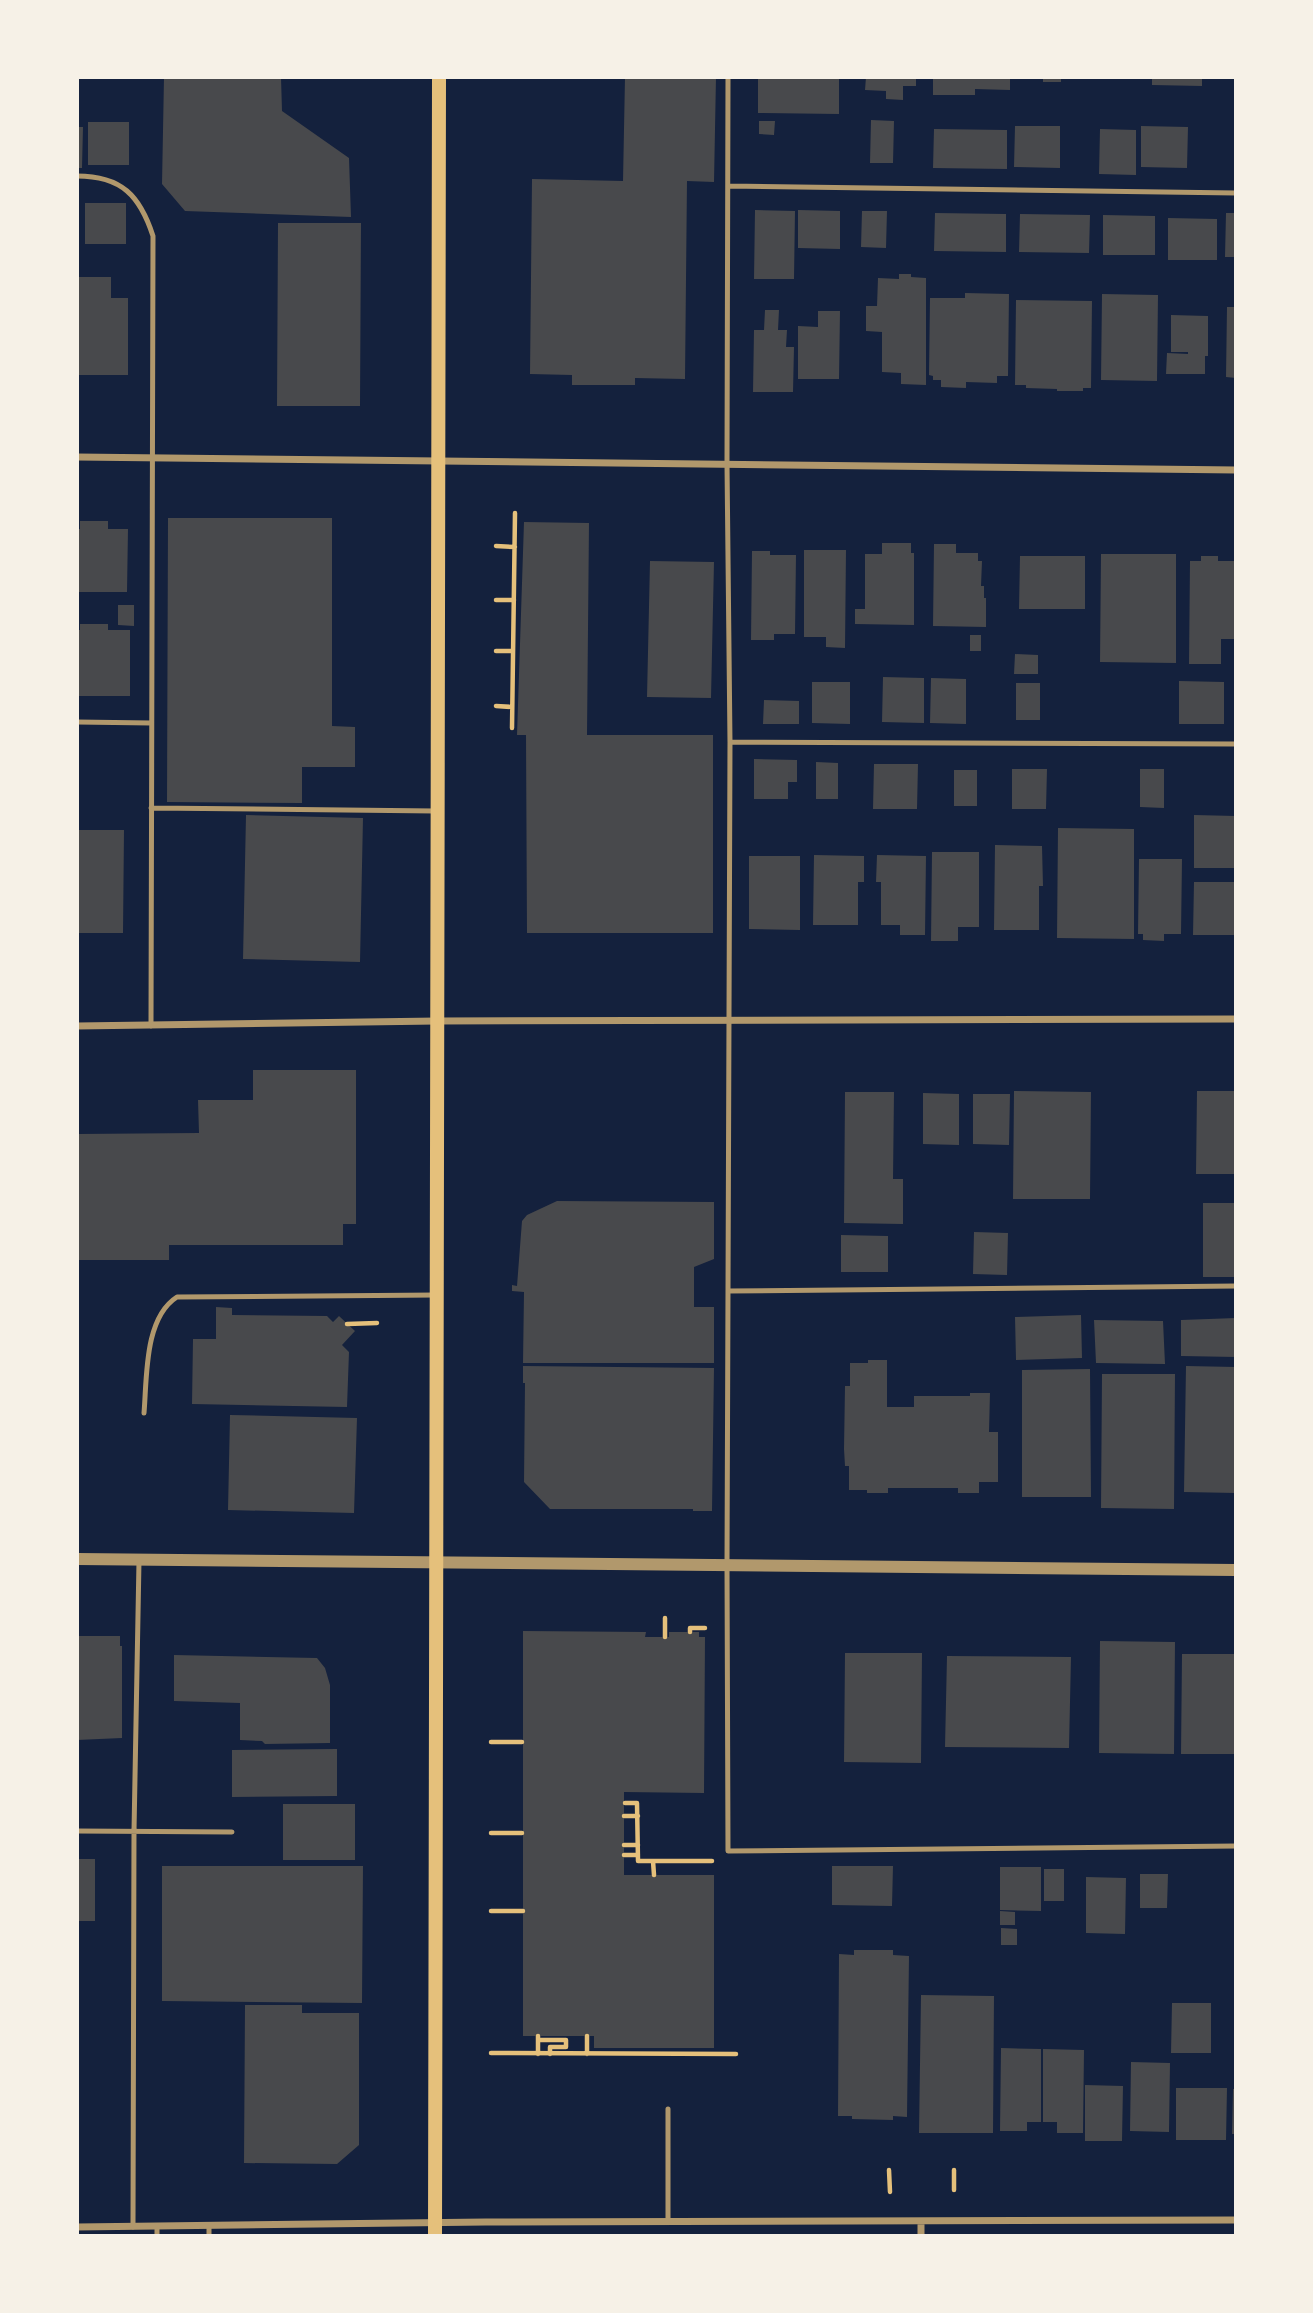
<svg xmlns="http://www.w3.org/2000/svg" width="1313" height="2313" font-family="'Archivo Narrow',sans-serif">
	<style>
		.building { fill: #48494c }
		.lines { fill: none; stroke-linecap: round; stroke-linejoin: round }
		.path { stroke: #e5c07b; stroke-width: 4.5 }
		.service { stroke: #b1986c; stroke-width: 5 }
		.minor { stroke: #b1986c; stroke-width: 7 }
		.tertiary { stroke: #b1986c; stroke-width: 12 }
		.secondary { stroke: #e5c07b; stroke-width: 14 }
	</style>
	<rect width="100%" height="100%" fill="#14213d"/>
	<!-- building -->
	<path class="building" d="M 164,77 L 281,77 L 282,111 L 349,158 L 351,217 L 185,211 L 162,184 Z
		M 625,77 L 716,77 L 714,182 L 687,181 L 685,379 L 635,378 L 635,385 L 572,385 L 572,375 L 530,374 L 532,179 L 623,181 Z
		M 758,77 L 839,77 L 839,114 L 758,113 Z
		M 866,77 L 916,77 L 916,86 L 903,86 L 903,100 L 886,99 L 886,91 L 865,90 Z
		M 933,77 L 1010,77 L 1010,90 L 975,89 L 975,95 L 933,95 Z
		M 1043,77 L 1061,77 L 1061,82 L 1043,82 Z
		M 1152,77 L 1202,77 L 1202,86 L 1152,85 Z
		M 871,120 L 894,121 L 893,163 L 870,163 Z
		M 759,121 L 775,121 L 774,135 L 759,134 Z
		M 88,122 L 129,122 L 129,165 L 88,165 Z
		M 1015,126 L 1060,126 L 1060,168 L 1014,167 Z
		M 1141,126 L 1188,127 L 1187,168 L 1141,167 Z
		M 77,127 L 83,127 L 82,168 L 77,168 Z
		M 934,129 L 1007,130 L 1007,169 L 933,168 Z
		M 1100,129 L 1136,130 L 1136,175 L 1099,174 Z
		M 85,203 L 126,203 L 126,244 L 85,244 Z
		M 755,210 L 795,211 L 794,279 L 754,279 Z
		M 798,210 L 840,211 L 840,249 L 798,248 Z
		M 862,211 L 887,211 L 886,248 L 861,247 Z
		M 935,213 L 1006,214 L 1006,252 L 934,251 Z
		M 1226,213 L 1236,213 L 1236,257 L 1225,257 Z
		M 1020,214 L 1090,215 L 1089,253 L 1019,252 Z
		M 1103,215 L 1155,216 L 1155,255 L 1103,255 Z
		M 1168,218 L 1217,219 L 1217,260 L 1168,260 Z
		M 278,223 L 361,223 L 360,406 L 277,406 Z
		M 899,274 L 911,274 L 911,277 L 926,278 L 926,385 L 901,384 L 901,373 L 882,372 L 882,332 L 866,331 L 866,306 L 877,306 L 878,278 L 899,279 Z
		M 77,277 L 111,277 L 111,298 L 128,298 L 128,375 L 77,375 Z
		M 965,293 L 1009,294 L 1008,376 L 997,376 L 997,383 L 966,382 L 966,388 L 941,387 L 941,380 L 933,380 L 933,376 L 929,375 L 930,298 L 965,298 Z
		M 1102,294 L 1158,295 L 1157,381 L 1101,380 Z
		M 1016,300 L 1092,301 L 1091,388 L 1083,388 L 1083,391 L 1057,391 L 1057,389 L 1026,388 L 1026,385 L 1015,385 Z
		M 1227,307 L 1236,307 L 1236,378 L 1226,377 Z
		M 765,310 L 779,310 L 778,330 L 787,330 L 786,347 L 794,347 L 793,392 L 753,392 L 754,330 L 764,330 Z
		M 818,311 L 840,311 L 839,379 L 798,379 L 798,326 L 818,327 Z
		M 1171,315 L 1208,316 L 1208,356 L 1205,356 L 1205,374 L 1166,374 L 1167,353 L 1188,354 L 1188,352 L 1171,352 Z
		M 168,518 L 332,518 L 332,726 L 355,727 L 355,767 L 302,767 L 302,803 L 167,802 Z
		M 80,521 L 108,521 L 108,529 L 128,529 L 127,592 L 77,592 L 77,529 L 80,529 Z
		M 524,522 L 589,523 L 587,735 L 713,735 L 713,933 L 527,933 L 526,735 L 517,735 Z
		M 882,543 L 911,543 L 911,553 L 914,553 L 914,625 L 855,624 L 855,609 L 865,609 L 865,554 L 882,554 Z
		M 934,544 L 956,544 L 956,553 L 978,553 L 978,561 L 982,561 L 981,586 L 984,586 L 984,598 L 986,598 L 986,627 L 933,626 Z
		M 804,550 L 846,550 L 845,648 L 826,647 L 826,637 L 804,637 Z
		M 752,551 L 770,551 L 770,555 L 796,555 L 795,634 L 774,634 L 774,640 L 751,640 Z
		M 1101,554 L 1176,554 L 1176,663 L 1100,662 Z
		M 1020,556 L 1085,556 L 1085,609 L 1019,609 Z
		M 1201,556 L 1218,556 L 1218,561 L 1236,561 L 1236,639 L 1221,639 L 1221,664 L 1189,664 L 1190,561 L 1201,561 Z
		M 650,561 L 714,562 L 711,698 L 647,697 Z
		M 118,605 L 134,605 L 134,626 L 118,625 Z
		M 80,624 L 108,624 L 108,630 L 130,630 L 130,696 L 77,696 L 77,630 L 80,630 Z
		M 970,635 L 981,635 L 981,651 L 970,651 Z
		M 1015,654 L 1038,655 L 1038,674 L 1014,674 Z
		M 883,677 L 924,678 L 924,723 L 882,722 Z
		M 931,678 L 966,679 L 966,724 L 930,723 Z
		M 1179,681 L 1224,682 L 1224,724 L 1179,724 Z
		M 812,682 L 850,682 L 850,724 L 812,723 Z
		M 1016,683 L 1040,683 L 1040,720 L 1016,720 Z
		M 764,700 L 799,701 L 799,724 L 763,724 Z
		M 754,759 L 797,760 L 797,782 L 788,782 L 788,799 L 754,799 Z
		M 816,762 L 838,763 L 838,799 L 816,799 Z
		M 874,764 L 918,764 L 917,809 L 873,809 Z
		M 1012,769 L 1047,769 L 1046,809 L 1012,809 Z
		M 1140,769 L 1164,769 L 1164,808 L 1140,807 Z
		M 954,770 L 977,770 L 977,806 L 954,806 Z
		M 246,815 L 363,818 L 360,962 L 243,959 Z
		M 1194,815 L 1236,816 L 1236,868 L 1194,868 Z
		M 1058,828 L 1134,829 L 1134,939 L 1057,938 Z
		M 77,830 L 124,830 L 123,933 L 77,933 Z
		M 995,845 L 1042,846 L 1043,886 L 1039,886 L 1039,930 L 994,930 Z
		M 932,852 L 979,852 L 979,927 L 958,927 L 958,941 L 931,941 Z
		M 814,855 L 864,856 L 864,882 L 858,882 L 858,925 L 813,925 Z
		M 877,855 L 926,856 L 925,935 L 900,935 L 900,925 L 881,925 L 881,882 L 876,882 Z
		M 749,856 L 800,856 L 800,930 L 749,929 Z
		M 1139,859 L 1182,859 L 1181,934 L 1164,934 L 1164,941 L 1143,940 L 1143,934 L 1138,934 Z
		M 1194,882 L 1236,882 L 1236,935 L 1193,935 Z
		M 253,1070 L 356,1070 L 356,1224 L 343,1224 L 343,1245 L 169,1245 L 169,1260 L 77,1260 L 77,1134 L 199,1133 L 198,1100 L 253,1100 Z
		M 1014,1091 L 1091,1092 L 1090,1199 L 1013,1199 Z
		M 1197,1091 L 1236,1091 L 1236,1174 L 1196,1174 Z
		M 845,1092 L 894,1092 L 893,1179 L 903,1179 L 903,1224 L 844,1223 Z
		M 923,1093 L 959,1094 L 959,1145 L 923,1144 Z
		M 973,1094 L 1010,1094 L 1009,1145 L 973,1144 Z
		M 557,1201 L 714,1202 L 714,1259 L 694,1267 L 694,1307 L 714,1307 L 714,1363 L 523,1363 L 524,1292 L 512,1291 L 512,1285 L 517,1286 L 522,1221 L 527,1215 Z
		M 1203,1203 L 1236,1203 L 1236,1277 L 1203,1277 Z
		M 974,1232 L 1008,1233 L 1007,1275 L 973,1274 Z
		M 841,1235 L 888,1236 L 888,1272 L 841,1272 Z
		M 216,1307 L 232,1308 L 232,1315 L 327,1316 L 333,1322 L 339,1316 L 355,1331 L 342,1345 L 349,1352 L 347,1407 L 192,1404 L 193,1339 L 216,1339 Z
		M 1081,1315 L 1082,1358 L 1016,1360 L 1015,1317 Z
		M 1236,1318 L 1236,1357 L 1181,1356 L 1181,1320 Z
		M 1094,1320 L 1163,1321 L 1165,1364 L 1096,1363 Z
		M 868,1360 L 887,1360 L 887,1407 L 914,1407 L 914,1396 L 970,1396 L 970,1393 L 990,1393 L 989,1432 L 998,1432 L 998,1482 L 979,1482 L 979,1493 L 958,1493 L 958,1488 L 888,1488 L 888,1493 L 867,1493 L 867,1490 L 849,1490 L 849,1466 L 845,1466 L 844,1449 L 845,1386 L 850,1386 L 850,1363 L 868,1363 Z
		M 523,1366 L 714,1368 L 712,1511 L 693,1511 L 693,1509 L 550,1509 L 524,1482 L 525,1383 L 523,1383 Z
		M 1186,1366 L 1236,1367 L 1236,1493 L 1184,1492 Z
		M 1090,1369 L 1091,1497 L 1022,1497 L 1022,1370 Z
		M 1102,1374 L 1175,1374 L 1174,1509 L 1101,1508 Z
		M 230,1415 L 357,1418 L 354,1513 L 228,1510 Z
		M 523,1631 L 646,1632 L 645,1637 L 669,1637 L 669,1632 L 699,1632 L 699,1637 L 705,1637 L 704,1793 L 624,1792 L 624,1875 L 714,1875 L 714,2048 L 594,2048 L 594,2036 L 523,2036 Z
		M 77,1636 L 120,1636 L 120,1646 L 122,1646 L 122,1738 L 77,1740 Z
		M 1100,1641 L 1175,1642 L 1174,1754 L 1099,1753 Z
		M 845,1653 L 922,1653 L 921,1763 L 844,1762 Z
		M 1182,1654 L 1236,1654 L 1236,1754 L 1181,1754 Z
		M 174,1655 L 317,1658 L 325,1668 L 330,1685 L 330,1743 L 265,1744 L 262,1741 L 240,1740 L 240,1703 L 174,1701 Z
		M 947,1656 L 1071,1657 L 1069,1748 L 945,1747 Z
		M 337,1749 L 337,1796 L 232,1797 L 232,1750 Z
		M 283,1804 L 355,1804 L 355,1860 L 283,1860 Z
		M 77,1859 L 95,1859 L 95,1921 L 77,1921 Z
		M 162,1866 L 363,1866 L 362,2003 L 162,2001 Z
		M 832,1866 L 893,1866 L 892,1906 L 832,1905 Z
		M 1000,1867 L 1041,1867 L 1041,1911 L 1000,1910 Z
		M 1044,1869 L 1064,1869 L 1064,1901 L 1044,1901 Z
		M 1140,1874 L 1168,1874 L 1167,1908 L 1140,1908 Z
		M 1086,1877 L 1126,1878 L 1125,1934 L 1086,1933 Z
		M 1000,1911 L 1015,1912 L 1015,1925 L 1000,1925 Z
		M 1001,1928 L 1017,1929 L 1017,1945 L 1001,1945 Z
		M 854,1950 L 893,1950 L 893,1955 L 909,1956 L 907,2117 L 893,2116 L 893,2120 L 852,2119 L 852,2116 L 838,2116 L 839,1954 L 854,1955 Z
		M 921,1995 L 994,1996 L 993,2133 L 919,2133 Z
		M 1172,2003 L 1211,2003 L 1211,2053 L 1171,2053 Z
		M 245,2005 L 302,2005 L 302,2013 L 359,2013 L 359,2145 L 337,2164 L 244,2163 Z
		M 1001,2048 L 1041,2049 L 1041,2122 L 1027,2122 L 1027,2131 L 1000,2131 Z
		M 1043,2049 L 1084,2050 L 1083,2133 L 1057,2133 L 1057,2122 L 1043,2122 Z
		M 1131,2062 L 1170,2063 L 1169,2132 L 1130,2131 Z
		M 1085,2085 L 1123,2086 L 1122,2141 L 1085,2141 Z
		M 1176,2088 L 1227,2088 L 1226,2140 L 1176,2140 Z
		M 1233,2089 L 1236,2089 L 1236,2134 L 1232,2134 Z"/>
	<g class="lines">
		<!-- path -->
		<path class="path" d="M 496,546 L 515,547
			M 496,600 L 514,600
			M 496,651 L 513,651
			M 496,706 L 512,707
			M 512,728 L 515,513
			M 347,1324 L 377,1323
			M 665,1618 L 665,1637
			M 690,1632 L 690,1628 L 705,1628
			M 491,1742 L 522,1742
			M 625,1803 L 637,1803 L 638,1861 L 653,1861 L 654,1875
			M 624,1816 L 638,1816
			M 491,1833 L 522,1833
			M 624,1845 L 638,1845
			M 624,1855 L 638,1855
			M 653,1861 L 712,1861
			M 491,1911 L 523,1911
			M 538,2036 L 538,2054
			M 587,2036 L 587,2054
			M 538,2040 L 566,2040 L 566,2047 L 550,2047 L 550,2054
			M 491,2053 L 736,2054
			M 889,2170 L 890,2192
			M 954,2170 L 954,2190"/>
		<!-- service -->
		<path class="service" d="M 728,77 L 727,464 L 730,742 L 727,1565 L 728,1851 L 1236,1846
			M 77,176 C 122,176 140,196 153,236 L 151,1026
			M 728,186 L 1236,193
			M 77,722 L 151,723
			M 730,742 L 1236,744
			M 151,808 L 435,811
			M 728,1291 L 1236,1286
			M 144,1413 C 147,1378 144,1318 177,1297 L 436,1295
			M 77,1831 L 232,1832
			M 668,2222 L 668,2109
			M 209,2226 L 209,2236
			M 133,2227 L 134,1831 L 139,1561
			M 157,2227 L 157,2236"/>
		<!-- minor -->
		<path class="minor" d="M 77,457 L 1236,470
			M 77,1026 L 437,1021 L 1236,1019
			M 77,2227 L 486,2222 L 1236,2220
			M 921,2236 L 921,2222"/>
		<!-- tertiary -->
		<path class="tertiary" d="M 77,1559 L 1236,1570"/>
		<!-- secondary -->
		<path class="secondary" d="M 435,2236 L 439,77"/>
	</g>
	<!-- border -->
	<rect width="1313" height="2313" fill="none" stroke="#f6f1e7" stroke-width="158"/>
</svg>
